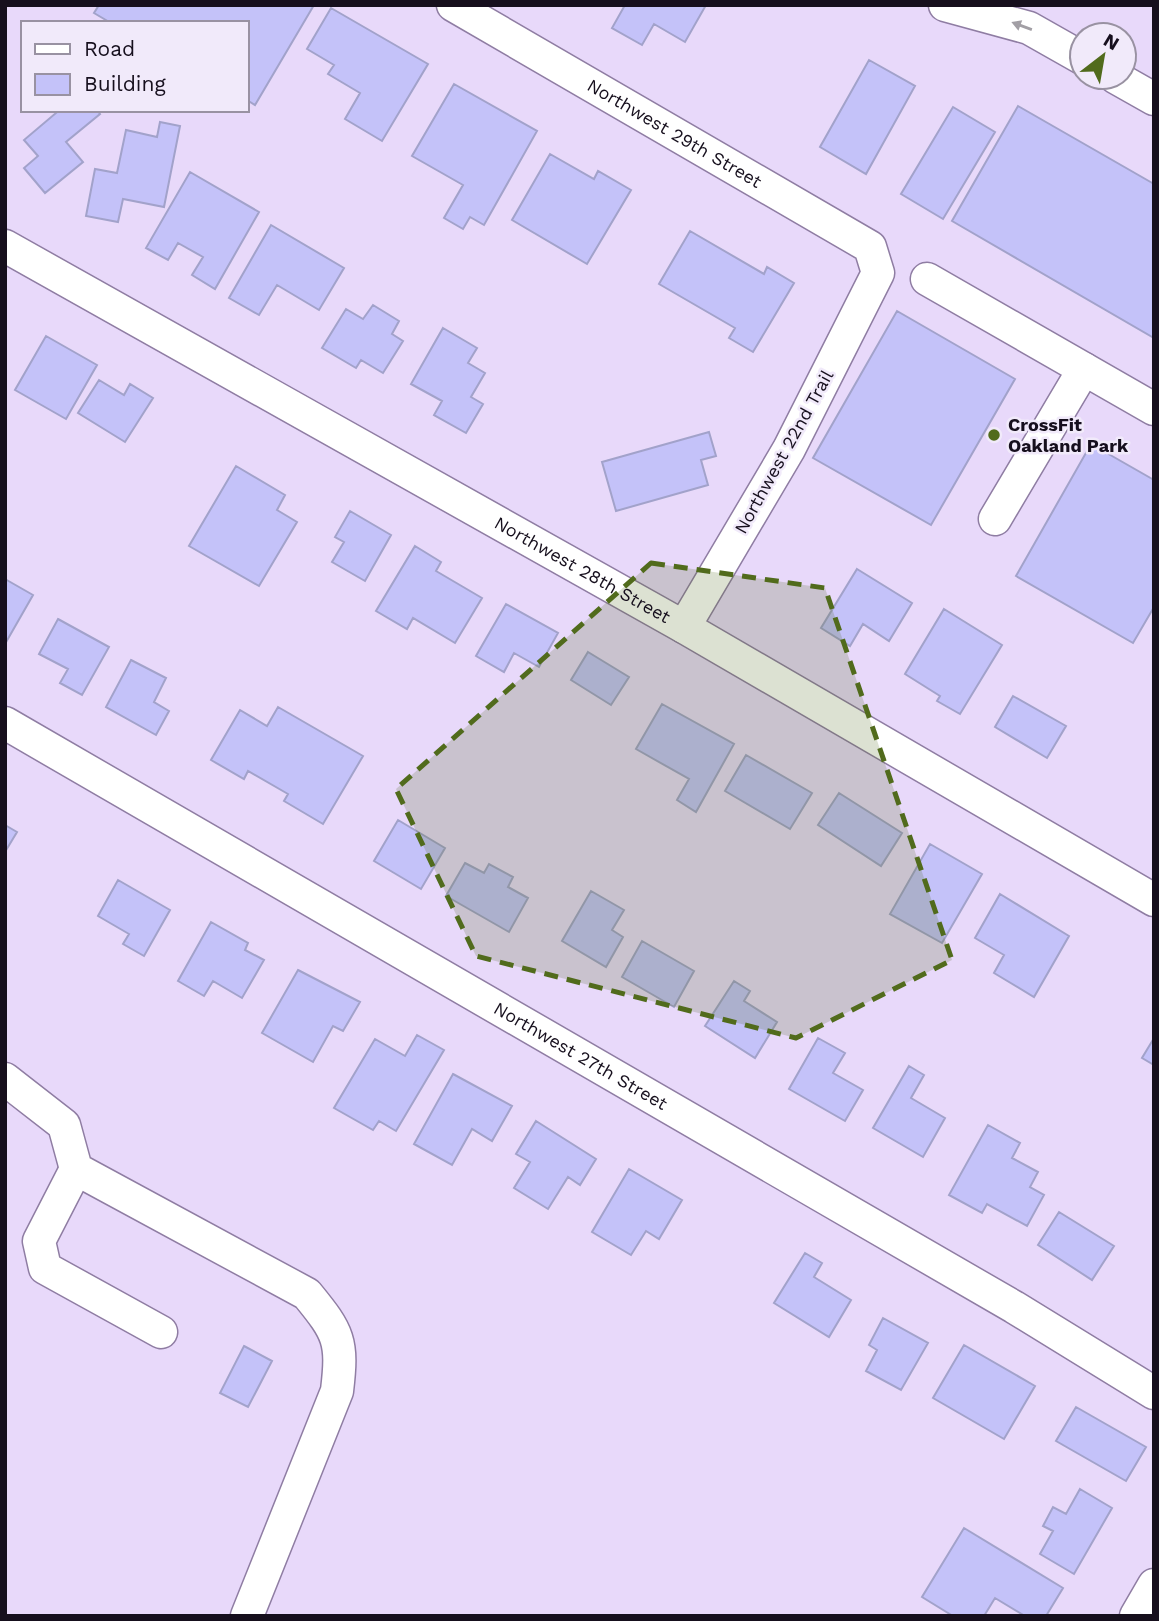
<svg xmlns="http://www.w3.org/2000/svg" width="1159" height="1621" font-family="'Work Sans',sans-serif">
	<style>
		.building { fill: #c4c2f9; stroke: #a2a2ca; stroke-width: 2 }
		.lines { fill: none; stroke-linecap: round; stroke-linejoin: round }
		.minor-casing { stroke: #8f7da3; stroke-width: 35 }
		.minor { stroke: #fff; stroke-width: 32 }
		.oneway { fill: #a29fa5 }
		.marked { fill: #516b1c; fill-opacity: 0.2; stroke: #516b1c; stroke-width: 5; stroke-dasharray: 14 9; stroke-linejoin: round }
		.poi-dot { fill: #516b1c; stroke: #f1eafa; stroke-width: 2.5 }
		.labels { text-anchor: middle; stroke-width: 5; stroke-linejoin: round; paint-order: stroke }
		.street-label { font-size: 18px; fill: #160f1d; stroke: #f1eafa }
		.poi-label { font-size: 18px; font-weight: bold; fill: #160f1d; stroke: #f1eafa; text-anchor: start }
	</style>
	<rect width="100%" height="100%" fill="#e8d9fa"/>
	<!-- building -->
	<path class="building" d="M 99,5 L 314,5 L 255,105 L 247,100 L 247,23 L 111,23 L 94,13 Z
		M 625,5 L 706,5 L 685,42 L 654,24 L 642,45 L 612,28 Z
		M 331,8 L 428,64 L 382,141 L 345,119 L 360,93 L 328,74 L 334,65 L 307,49 Z
		M 869,60 L 915,86 L 866,174 L 820,147 Z
		M 454,84 L 537,131 L 484,225 L 470,217 L 463,229 L 444,218 L 463,185 L 412,156 Z
		M 1018,106 L 1154,184 L 1154,338 L 952,221 Z
		M 953,107 L 995,132 L 943,219 L 901,194 Z
		M 53,110 L 97,110 L 100,114 L 66,142 L 83,162 L 45,193 L 24,168 L 38,156 L 24,140 L 56,113 Z
		M 160,122 L 180,126 L 164,207 L 123,199 L 118,222 L 86,216 L 95,169 L 117,173 L 126,130 L 157,137 Z
		M 550,154 L 594,179 L 598,171 L 631,190 L 587,264 L 512,220 Z
		M 190,172 L 259,212 L 215,289 L 192,275 L 203,257 L 178,243 L 168,260 L 146,248 Z
		M 271,225 L 344,268 L 319,310 L 277,285 L 259,315 L 229,298 Z
		M 690,231 L 764,274 L 767,267 L 794,283 L 753,352 L 729,338 L 735,328 L 659,284 Z
		M 373,305 L 399,321 L 392,334 L 403,341 L 383,373 L 361,360 L 356,368 L 322,348 L 346,309 L 363,319 Z
		M 897,311 L 1015,379 L 931,525 L 813,458 Z
		M 443,328 L 477,348 L 468,363 L 485,373 L 471,397 L 483,404 L 466,433 L 434,415 L 442,401 L 411,384 Z
		M 46,336 L 97,365 L 66,419 L 15,390 Z
		M 99,380 L 124,395 L 130,384 L 153,398 L 125,442 L 78,413 Z
		M 709,432 L 716,456 L 701,460 L 708,485 L 616,511 L 602,462 Z
		M 1091,444 L 1154,480 L 1154,607 L 1133,643 L 1016,576 Z
		M 236,466 L 285,495 L 277,510 L 297,522 L 259,586 L 189,546 Z
		M 350,511 L 391,535 L 365,581 L 332,562 L 344,542 L 335,537 Z
		M 415,546 L 441,562 L 436,571 L 482,598 L 455,643 L 413,618 L 407,629 L 376,611 Z
		M 857,569 L 912,603 L 889,641 L 863,624 L 850,646 L 821,628 Z
		M 5,579 L 33,595 L 5,644 Z
		M 506,604 L 558,633 L 539,667 L 514,653 L 504,672 L 476,656 Z
		M 944,609 L 1002,645 L 960,714 L 937,701 L 940,696 L 905,674 Z
		M 58,619 L 109,647 L 82,695 L 60,683 L 68,669 L 39,654 Z
		M 588,652 L 629,677 L 611,705 L 571,680 Z
		M 131,660 L 166,678 L 154,702 L 169,711 L 156,735 L 106,707 Z
		M 1013,696 L 1066,726 L 1047,758 L 995,727 Z
		M 662,704 L 734,744 L 696,812 L 677,800 L 689,779 L 636,749 Z
		M 278,707 L 363,756 L 323,824 L 284,801 L 288,794 L 248,771 L 244,779 L 211,760 L 240,710 L 267,726 Z
		M 746,755 L 812,793 L 790,829 L 725,791 Z
		M 839,793 L 902,833 L 881,866 L 818,825 Z
		M 398,820 L 445,848 L 421,889 L 374,861 Z
		M 5,825 L 17,832 L 5,852 Z
		M 930,844 L 982,874 L 942,943 L 890,914 Z
		M 465,863 L 484,873 L 489,864 L 513,877 L 508,887 L 528,898 L 509,932 L 446,896 Z
		M 118,880 L 170,910 L 144,956 L 123,944 L 129,934 L 98,916 Z
		M 591,891 L 624,910 L 612,930 L 623,937 L 606,967 L 562,941 Z
		M 1000,894 L 1069,936 L 1034,997 L 994,973 L 1004,955 L 975,938 Z
		M 211,922 L 248,943 L 245,950 L 264,960 L 242,998 L 213,981 L 204,996 L 178,981 Z
		M 642,941 L 694,971 L 674,1007 L 622,977 Z
		M 298,970 L 360,1002 L 343,1031 L 333,1026 L 313,1062 L 262,1033 Z
		M 734,981 L 750,991 L 744,1001 L 777,1022 L 755,1058 L 705,1026 Z
		M 417,1035 L 444,1050 L 396,1131 L 379,1121 L 373,1130 L 334,1108 L 375,1039 L 405,1056 Z
		M 818,1038 L 845,1053 L 833,1073 L 863,1090 L 845,1121 L 789,1089 Z
		M 1154,1038 L 1154,1065 L 1142,1058 Z
		M 909,1066 L 924,1075 L 911,1098 L 945,1118 L 923,1157 L 873,1128 Z
		M 453,1074 L 512,1106 L 492,1141 L 472,1129 L 452,1165 L 414,1144 Z
		M 536,1121 L 596,1159 L 580,1185 L 568,1177 L 548,1209 L 514,1188 L 530,1162 L 516,1154 Z
		M 988,1125 L 1020,1143 L 1012,1158 L 1038,1172 L 1030,1187 L 1044,1195 L 1027,1226 L 987,1204 L 982,1213 L 949,1195 Z
		M 629,1169 L 682,1200 L 659,1239 L 646,1231 L 631,1255 L 592,1232 Z
		M 1059,1212 L 1114,1246 L 1092,1280 L 1038,1245 Z
		M 805,1253 L 822,1263 L 814,1277 L 851,1300 L 829,1337 L 774,1303 Z
		M 883,1318 L 928,1343 L 901,1390 L 866,1371 L 877,1350 L 869,1345 Z
		M 964,1345 L 1035,1386 L 1004,1439 L 933,1398 Z
		M 244,1346 L 272,1361 L 248,1407 L 220,1393 Z
		M 1076,1407 L 1146,1447 L 1126,1481 L 1056,1441 Z
		M 1080,1489 L 1112,1508 L 1074,1574 L 1040,1554 L 1053,1531 L 1043,1526 L 1053,1507 L 1066,1514 Z
		M 964,1528 L 1063,1588 L 1046,1616 L 1025,1616 L 995,1598 L 984,1616 L 953,1616 L 922,1597 Z"/>
	<g class="lines">
		<defs>
			<g id="minor">
				<path id="s1" d="M 453,5 L 870,247 L 878,273 L 789,449 L 684,627"/>
				<path d="M 945,5 L 1029,28 L 1082,58"/>
				<path d="M 1115,77 L 1154,99"/>
				<path id="s2" d="M 5,246 L 684,627 L 1154,900"/>
				<path d="M 927,279 L 1154,409"/>
				<path d="M 995,519 L 1084,369"/>
				<path id="s3" d="M 5,723 L 1014,1307 L 1154,1393"/>
				<path d="M 5,1079 L 64,1125 L 76,1169 L 307,1294 C 339,1333 343,1341 337,1391 L 247,1616"/>
				<path d="M 76,1169 L 39,1241 L 45,1268 L 161,1332"/>
				<path d="M 1136,1616 L 1154,1585"/>
			</g>
		</defs>
		<!-- minor casing -->
		<use href="#minor" class="minor-casing"/>
		<!-- minor -->
		<use href="#minor" class="minor"/>
	</g>
	<!-- one-way arrows -->
	<defs><path id="oneway-solid" d="M-6-.8H1V-3.2L6.5 0L1 3.2V.8H-6Z" transform="scale(1.75)"/></defs>
	<use class="oneway" href="#oneway-solid" transform="translate(1022 26) rotate(-160)"/>
	<!-- marked area -->
	<path class="marked" d="M 651,563 L 825,588 L 952,960 L 796,1038 L 476,956 L 396,789 Z"/>
	<!-- markers -->
	<circle class="poi-dot" cx="994" cy="435" r="7"/>
	<g class="labels">
		<!-- street labels -->
		<g class="street-label">
			<text dy="6" stroke="none"><textPath href="#s1" startOffset="256">Northwest 29th Street</textPath></text>
			<text transform="translate(784 452) rotate(-61)" y="6">Northwest 22nd Trail</text>
			<text dy="6" stroke="none"><textPath href="#s2" startOffset="662">Northwest 28th Street</textPath></text>
			<text dy="6" stroke="none"><textPath href="#s3" startOffset="665">Northwest 27th Street</textPath></text>
		</g>
		<!-- poi labels -->
		<g class="poi-label">
			<text x="1008" y="431">CrossFit<tspan x="1008" dy="21">Oakland Park</tspan></text>
		</g>
	</g>
	<!-- border -->
	<rect width="1159" height="1621" fill="none" stroke="#160f1d" stroke-width="14"/>
	<!-- legend -->
	<rect x="21" y="21" width="228" height="91" fill="#f1eafa" stroke="#9992a2" stroke-width="2"/>
	<rect x="35" y="44" width="35" height="10" fill="#ffffff" stroke="#9992a2" stroke-width="2"/>
	<text x="84" y="56" font-size="21" fill="#160f1d">Road</text>
	<rect x="35" y="74" width="35" height="21" fill="#c4c2f9" stroke="#9992a2" stroke-width="2"/>
	<text x="84" y="91" font-size="21" fill="#160f1d">Building</text>
	<!-- north arrow -->
	<g transform="translate(1103 56) rotate(31)"><circle r="33" fill="#f1eafa" stroke="#9992a2" stroke-width="2"/>
	<path d="M0-5L12 26L0 18L-12 26Z" fill="#516b1c"/>
	<text y="-10" font-size="19" font-weight="bold" text-anchor="middle" fill="#160f1d">N</text>
	</g>
</svg>
